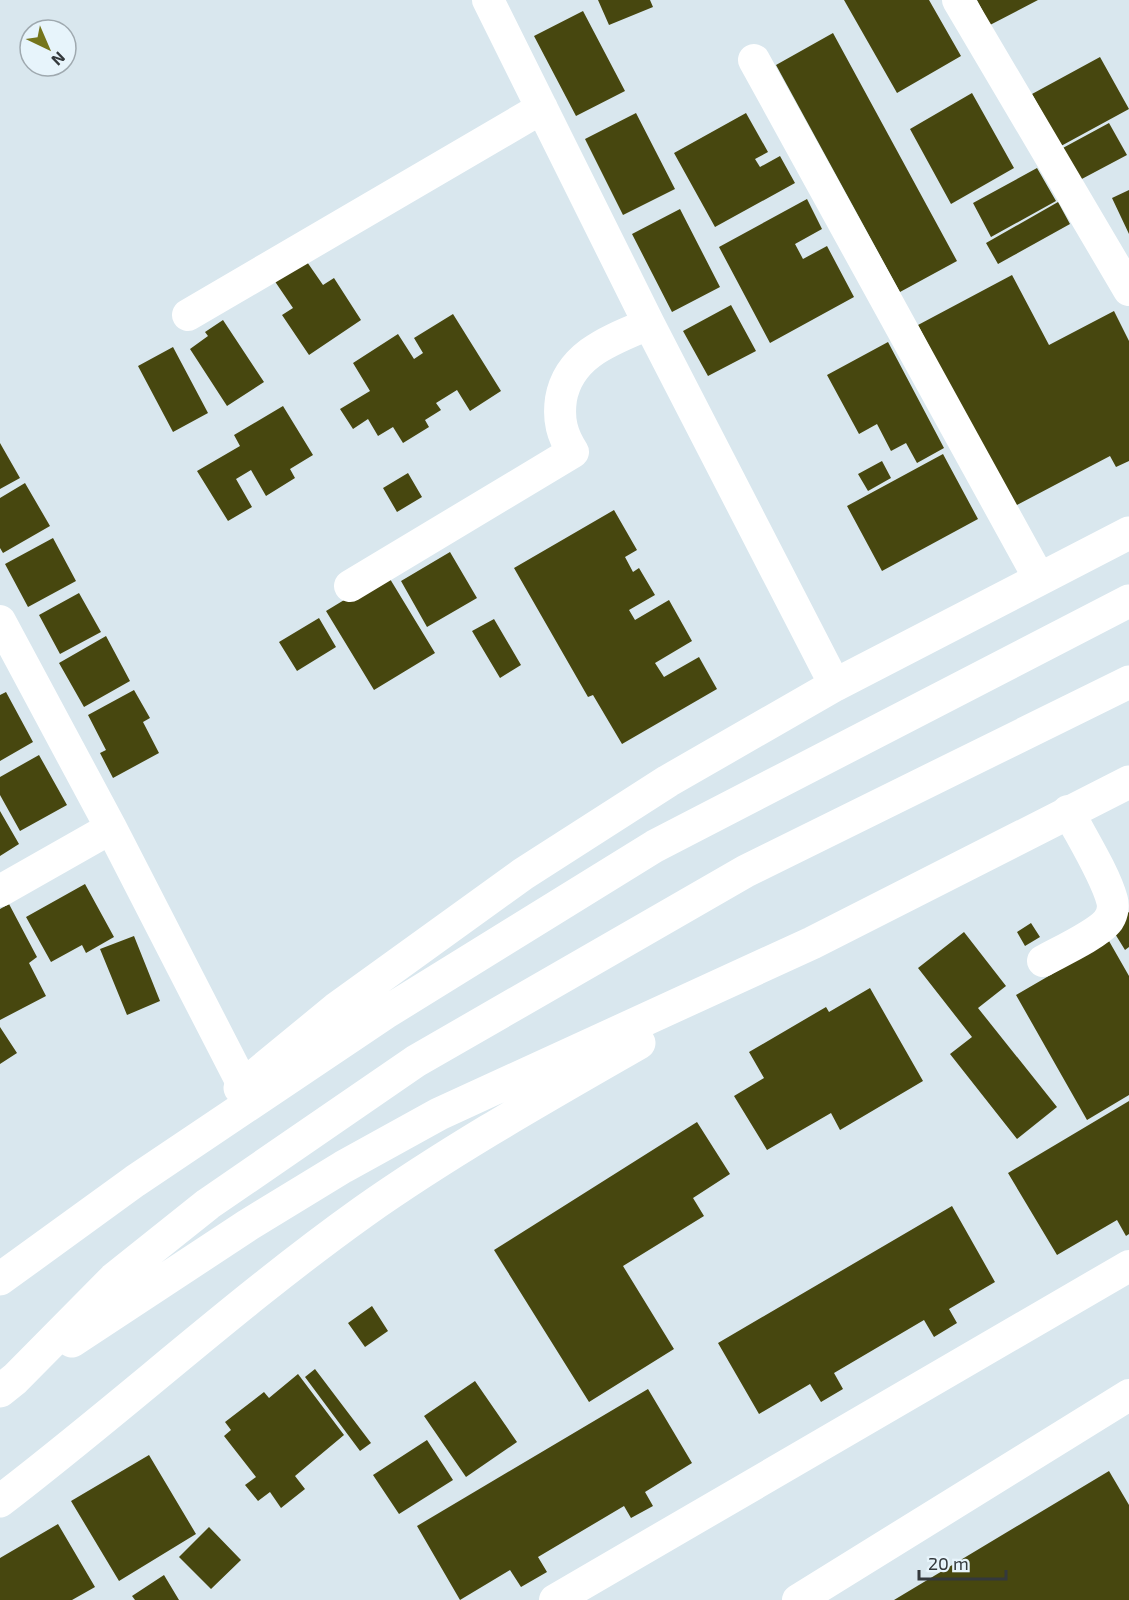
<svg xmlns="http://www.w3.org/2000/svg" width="1129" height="1600" font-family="'Exo 2',sans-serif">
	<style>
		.building { fill: #47470f }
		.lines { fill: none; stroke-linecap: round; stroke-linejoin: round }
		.minor { stroke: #fff; stroke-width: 32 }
		.highway { stroke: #fff; stroke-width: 33 }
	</style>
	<rect width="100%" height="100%" fill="#d9e7ee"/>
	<!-- building -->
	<path class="building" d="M 598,0 L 650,0 L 653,7 L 609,25 Z
		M 844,0 L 929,0 L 961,56 L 897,93 Z
		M 977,0 L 1038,0 L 990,25 Z
		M 583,11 L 625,91 L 576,116 L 534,36 Z
		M 833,33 L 957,261 L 900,292 L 776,65 Z
		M 1100,57 L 1129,109 L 1061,146 L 1032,94 Z
		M 972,93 L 1014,168 L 951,204 L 910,129 Z
		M 636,113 L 675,189 L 623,215 L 585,139 Z
		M 746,113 L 768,152 L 755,159 L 760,167 L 780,156 L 795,183 L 715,227 L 674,153 Z
		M 1109,123 L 1127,155 L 1078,181 L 1061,149 Z
		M 1037,168 L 1056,201 L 991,237 L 973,203 Z
		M 1129,190 L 1129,234 L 1112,198 Z
		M 807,199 L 822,229 L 795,244 L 803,259 L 827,246 L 854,297 L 770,343 L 719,247 Z
		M 1058,202 L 1070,224 L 998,264 L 986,243 Z
		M 680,209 L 720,287 L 672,312 L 632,234 Z
		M 305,259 L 323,285 L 334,278 L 361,320 L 309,355 L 282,315 L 293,308 L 274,280 Z
		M 1012,275 L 1049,345 L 1114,311 L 1129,341 L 1129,461 L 1116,467 L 1110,456 L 1013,507 L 918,325 Z
		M 731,305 L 756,351 L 708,376 L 683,331 Z
		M 453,314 L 501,391 L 470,411 L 457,390 L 436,403 L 441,410 L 425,420 L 429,427 L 403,443 L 393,427 L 378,436 L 368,419 L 353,429 L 340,409 L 370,391 L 353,363 L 398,334 L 414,359 L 423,353 L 414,338 Z
		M 223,320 L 264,382 L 227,406 L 190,349 L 208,336 L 205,332 Z
		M 888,342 L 944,448 L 917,463 L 906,443 L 891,451 L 877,424 L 859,434 L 827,375 Z
		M 173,347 L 208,413 L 173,432 L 138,366 Z
		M 283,406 L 313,455 L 290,469 L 295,478 L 266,496 L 251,470 L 236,479 L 252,507 L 228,521 L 197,471 L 240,446 L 234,435 Z
		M 0,443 L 20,478 L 0,489 Z
		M 943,454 L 978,519 L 882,571 L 847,506 Z
		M 882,461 L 891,478 L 868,491 L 858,474 Z
		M 408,473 L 422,497 L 397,512 L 383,488 Z
		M 25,483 L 50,526 L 3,553 L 0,548 L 0,498 Z
		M 614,510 L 637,550 L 625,557 L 633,572 L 639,568 L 655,595 L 629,610 L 635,620 L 669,600 L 692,641 L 655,663 L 664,677 L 699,657 L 717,689 L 622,744 L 593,695 L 588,697 L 514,568 Z
		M 53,538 L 76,581 L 28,607 L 5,564 Z
		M 450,552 L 477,598 L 427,627 L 401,581 Z
		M 387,574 L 435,653 L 374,690 L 326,611 Z
		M 79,593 L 101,632 L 60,654 L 39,615 Z
		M 319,618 L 336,647 L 297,671 L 279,642 Z
		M 494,619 L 521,665 L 500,678 L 472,631 Z
		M 106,636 L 130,681 L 84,707 L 59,663 Z
		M 134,690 L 150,718 L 143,722 L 159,753 L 113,778 L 100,753 L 106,750 L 88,715 Z
		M 6,692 L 33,742 L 0,761 L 0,695 Z
		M 39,755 L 67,805 L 20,831 L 0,795 L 0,777 Z
		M 0,811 L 19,844 L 0,856 Z
		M 85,884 L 114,937 L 86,953 L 82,945 L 51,962 L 26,917 Z
		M 9,904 L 37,957 L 29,963 L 46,996 L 0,1020 L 0,909 Z
		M 1129,912 L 1129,947 L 1125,950 L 1109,924 Z
		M 1031,923 L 1040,937 L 1025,946 L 1017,932 Z
		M 964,932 L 1006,986 L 978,1008 L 1057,1107 L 1017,1139 L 950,1054 L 972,1037 L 918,968 Z
		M 134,936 L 160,1001 L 127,1015 L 100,949 Z
		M 1109,941 L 1129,976 L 1129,1095 L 1087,1120 L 1016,995 Z
		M 870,988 L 923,1081 L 840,1130 L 831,1113 L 767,1150 L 734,1096 L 764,1078 L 749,1052 L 826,1007 L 829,1012 Z
		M 0,1027 L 17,1053 L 0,1064 Z
		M 1129,1101 L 1129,1234 L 1126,1236 L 1117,1220 L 1057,1255 L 1008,1173 Z
		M 697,1122 L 730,1174 L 693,1198 L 704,1216 L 623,1266 L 674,1349 L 589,1402 L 494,1250 Z
		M 952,1206 L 995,1282 L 949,1309 L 957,1323 L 934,1337 L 924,1320 L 834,1373 L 843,1389 L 821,1402 L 810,1384 L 759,1414 L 718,1343 Z
		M 372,1306 L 388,1331 L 365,1347 L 348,1323 Z
		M 315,1369 L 371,1443 L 360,1451 L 305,1377 Z
		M 298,1374 L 344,1435 L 295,1476 L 305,1489 L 281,1508 L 270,1492 L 258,1501 L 245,1485 L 256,1477 L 224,1436 L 231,1430 L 225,1422 L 264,1392 L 269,1398 Z
		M 475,1381 L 517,1442 L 466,1477 L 424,1416 Z
		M 648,1389 L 692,1463 L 645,1492 L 653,1506 L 631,1518 L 624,1506 L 538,1557 L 547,1572 L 521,1587 L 510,1570 L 460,1600 L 417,1526 Z
		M 427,1440 L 453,1480 L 399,1514 L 373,1475 Z
		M 149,1455 L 196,1534 L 119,1581 L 71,1501 Z
		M 1109,1471 L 1129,1505 L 1129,1600 L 894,1600 Z
		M 58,1524 L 95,1587 L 72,1600 L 0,1600 L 0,1558 Z
		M 209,1527 L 241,1560 L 211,1589 L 179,1557 Z
		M 164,1575 L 179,1600 L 135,1600 L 132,1596 Z"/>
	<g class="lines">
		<!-- minor -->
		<path class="minor" d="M 488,0 L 649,324 L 835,685
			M 958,0 L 1129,290
			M 754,60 L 1039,578
			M 188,315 L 542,108
			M 350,586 L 573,452 C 562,435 558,420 561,399 C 569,354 611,340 649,324
			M 0,621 L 111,828 L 243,1085
			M 0,891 L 111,828
			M 1043,961 C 1059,952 1096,935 1107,922 C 1112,916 1114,907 1112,900 C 1105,874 1081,836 1068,811
			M 555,1600 L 1129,1266
			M 798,1600 L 1129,1395"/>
		<!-- highway -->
		<path class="highway" d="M 240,1088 L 336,1009 L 523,874 L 668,781 L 835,685 L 1129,533
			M 0,1279 L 135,1181 L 385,1013 L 655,846 L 1129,601
			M 72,1341 L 248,1225 L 343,1167 L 439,1114 L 812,943 L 1129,782
			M 0,1391 L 15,1379 L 114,1279 L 208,1204 L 416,1061 L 746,871 L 1129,682
			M 0,1501 C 123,1407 237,1302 363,1212 C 451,1150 545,1097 639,1043"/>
	</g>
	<!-- north arrow -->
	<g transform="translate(48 48) rotate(136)"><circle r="28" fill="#e7f4fb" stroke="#9fa9af" stroke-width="1.5"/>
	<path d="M0-4.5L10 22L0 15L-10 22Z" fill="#75751b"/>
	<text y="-9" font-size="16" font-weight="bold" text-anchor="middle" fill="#34393c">N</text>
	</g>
	<!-- scale -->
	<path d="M919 1570v9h87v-9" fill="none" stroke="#34393c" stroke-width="3"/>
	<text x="928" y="1570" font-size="18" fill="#34393c" stroke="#e7f4fb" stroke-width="4.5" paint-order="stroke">20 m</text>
</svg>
